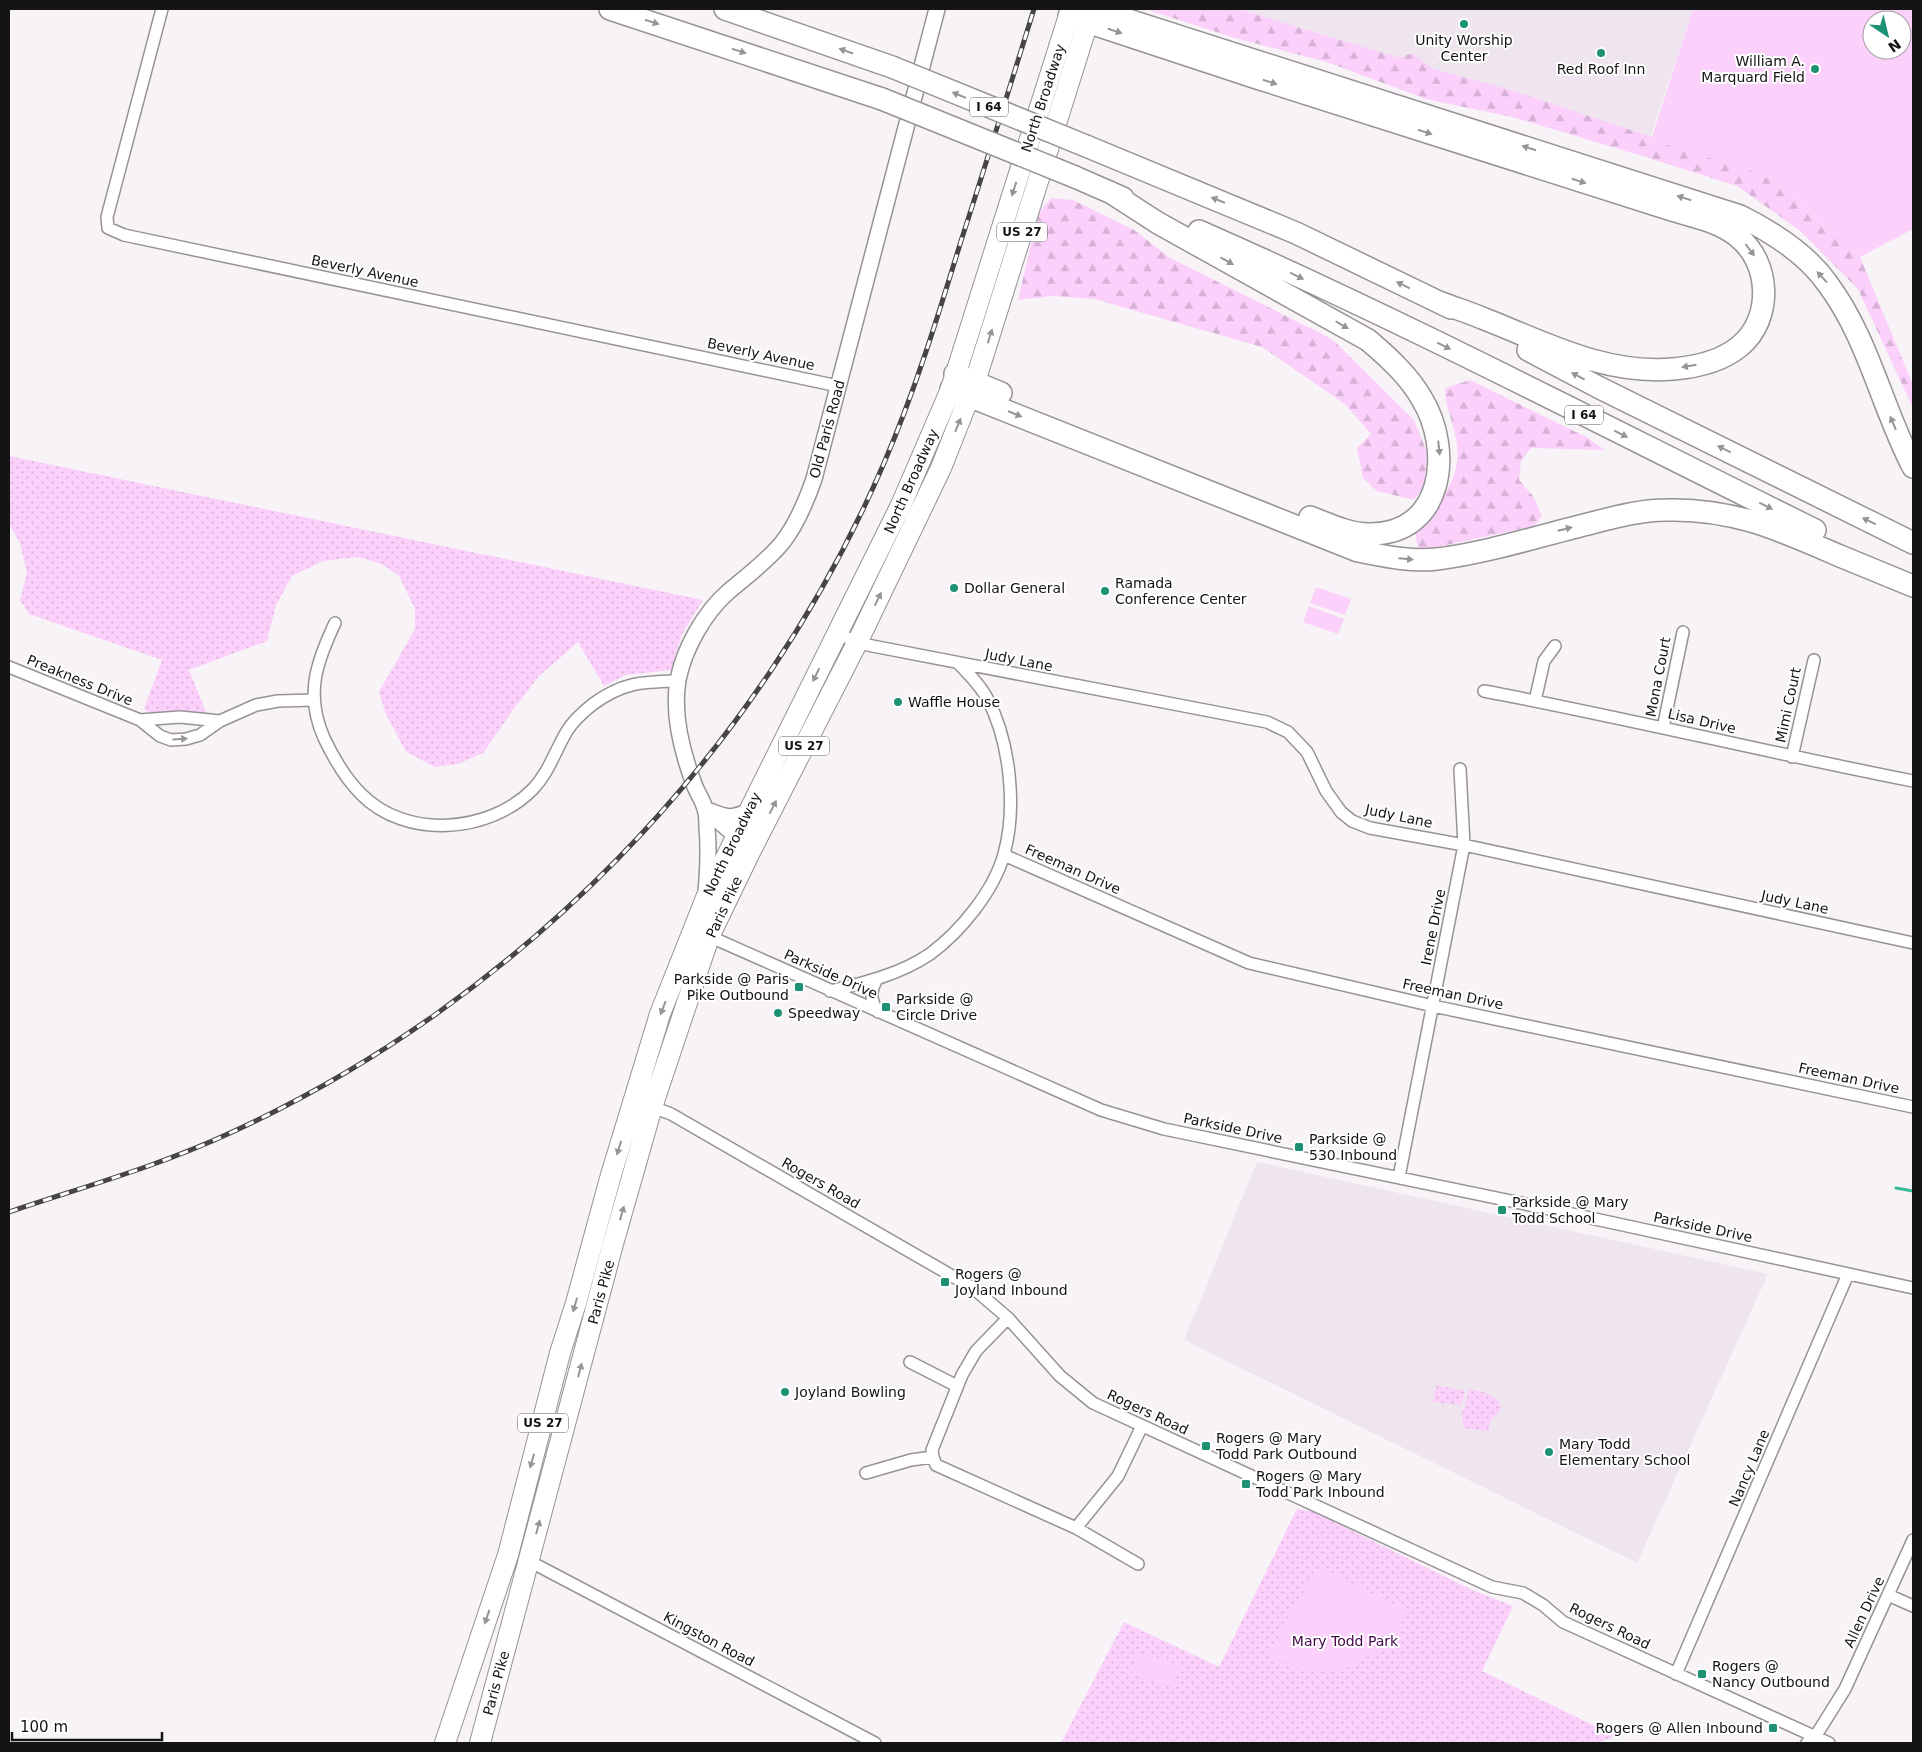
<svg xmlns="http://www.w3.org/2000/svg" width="1922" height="1752" font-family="'DejaVu Sans',sans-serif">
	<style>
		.built { fill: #efe5ef }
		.grass { fill: url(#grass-dots) }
		.forest { fill: url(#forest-firs) }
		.pitch { fill: #fbd0fb; fill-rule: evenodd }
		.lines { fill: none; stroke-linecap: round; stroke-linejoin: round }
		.stream { stroke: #37bb97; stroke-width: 3 }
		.minor-casing { stroke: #969296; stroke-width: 14 }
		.tertiary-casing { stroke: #969296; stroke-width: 18 }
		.trunk-casing { stroke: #969296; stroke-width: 22 }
		.motorway-casing { stroke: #969296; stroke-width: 24 }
		.minor { stroke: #fff; stroke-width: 11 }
		.tertiary { stroke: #fff; stroke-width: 15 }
		.trunk { stroke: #fff; stroke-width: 20 }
		.motorway { stroke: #fff; stroke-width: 21 }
		.rail-casing { stroke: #464446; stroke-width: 5 }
		.rail { stroke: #fff; stroke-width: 3; stroke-dasharray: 9; stroke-linecap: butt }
		.motorway-bridge-casing { stroke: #969296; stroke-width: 24; stroke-linecap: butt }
		.motorway-bridge { stroke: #fff; stroke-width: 21 }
		.oneway { fill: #969596 }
		.poi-dot { fill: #1d9174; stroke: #fff; stroke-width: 2 }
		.labels { text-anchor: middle; stroke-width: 4; stroke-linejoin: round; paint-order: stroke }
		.shield { fill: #fff; stroke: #5b5a5b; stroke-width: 1 }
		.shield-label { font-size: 12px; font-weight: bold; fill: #151415 }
		.poi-label { font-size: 14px; fill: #151415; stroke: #fff; text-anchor: start }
		.street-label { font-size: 14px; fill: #151415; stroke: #fff }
		.park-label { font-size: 14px; fill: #450549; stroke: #fff }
	</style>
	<defs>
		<pattern id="grass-dots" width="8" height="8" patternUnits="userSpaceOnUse" patternTransform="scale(1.25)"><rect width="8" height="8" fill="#fbd0fb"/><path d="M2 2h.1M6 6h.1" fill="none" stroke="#d6b2d6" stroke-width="1.8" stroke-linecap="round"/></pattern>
		<pattern id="forest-firs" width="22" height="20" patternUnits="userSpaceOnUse" patternTransform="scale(1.25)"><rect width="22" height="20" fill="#fbd0fb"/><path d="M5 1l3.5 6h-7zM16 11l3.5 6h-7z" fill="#d6b2d6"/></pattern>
	</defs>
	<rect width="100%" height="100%" fill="#f7f3f7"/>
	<!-- built -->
	<path class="built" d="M 1239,9 L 1693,9 L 1650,138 L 1511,90 L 1434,69 L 1412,53 L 1400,58 Z
		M 1257,1162 L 1768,1274 L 1637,1563 L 1184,1340 Z"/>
	<!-- grass -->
	<path class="grass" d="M 9,456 L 703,600 L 682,634 L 671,670 L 626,675 L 604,686 L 578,642 L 539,676 L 515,707 L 483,753 L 458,764 L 435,767 L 406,752 L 386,714 L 379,692 L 415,629 L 415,609 L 399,576 L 382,564 L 358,557 L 323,561 L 292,576 L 276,605 L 267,641 L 189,670 L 207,714 L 183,712 L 151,714 L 144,709 L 162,660 L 29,614 L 20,600 L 27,573 L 20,543 L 9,524 Z
		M 1436,1385 L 1465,1391 L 1461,1405 L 1433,1402 Z
		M 1470,1389 C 1480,1391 1505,1397 1500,1410 C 1498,1415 1495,1416 1492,1419 C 1490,1422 1489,1428 1488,1431 L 1463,1428 L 1463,1418 L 1461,1417 Z
		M 1297,1509 L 1314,1512 L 1472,1590 L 1513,1606 L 1482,1671 L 1615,1736 L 1598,1743 L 1061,1743 L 1124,1622 L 1219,1667 Z"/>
	<!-- forest -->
	<path class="forest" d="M 1145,9 L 1239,9 L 1400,58 L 1412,53 L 1434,69 L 1511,90 L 1762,174 L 1795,196 L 1860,257 L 1913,385 L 1913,408 L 1858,289 L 1798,229 L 1737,186 L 1639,155 L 1512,117 L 1426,99 L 1327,62 L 1235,38 Z
		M 1051,198 L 1073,200 L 1134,230 L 1170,258 L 1332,339 L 1414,420 L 1427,452 L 1424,486 L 1414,500 L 1377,491 L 1363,478 L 1357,448 L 1371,434 L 1345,404 L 1262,347 L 1094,299 L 1052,296 L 1018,300 L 1038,214 Z
		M 1470,380 L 1588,438 L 1605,450 L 1531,448 L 1521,461 L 1519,480 L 1533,496 L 1542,516 L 1534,526 L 1419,551 L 1415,533 C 1436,510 1462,478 1457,445 C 1455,424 1445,409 1445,388 Z"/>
	<!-- pitch -->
	<path class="pitch" d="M 1693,9 L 1913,9 L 1913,229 L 1860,257 L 1795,196 L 1762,174 L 1651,140 ZM 1872,20 L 1902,20 L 1902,50 L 1872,50 Z
		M 1316,587 L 1351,599 L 1345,615 L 1310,603 Z
		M 1309,606 L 1344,619 L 1338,634 L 1303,622 Z
		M 1325,1569 L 1407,1611 C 1403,1619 1399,1628 1394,1635 C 1390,1640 1384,1644 1380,1648 C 1347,1677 1305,1678 1269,1656 L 1313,1573 Z
		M 1138,1652 L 1179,1665 L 1173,1687 L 1132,1674 Z"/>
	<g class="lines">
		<!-- stream -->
		<path class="stream" d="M 1896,1188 L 1913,1191"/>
		<defs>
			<path id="minor" d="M 162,9 L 107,217 L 108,228 L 124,235 L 838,386
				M 335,623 C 316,663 305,695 324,738 C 334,759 345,778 361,794 C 406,840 490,833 533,789 C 549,772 555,751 567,731 C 573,721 583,712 593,704 C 623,682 642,682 678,681
				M 837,632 L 857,643 L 1267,722 L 1288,732 L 1307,752 L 1326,791 L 1341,812 L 1352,821 L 1370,828 L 1464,845 L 1913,943
				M 9,667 L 140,720 L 160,736 L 171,740 L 186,739 L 200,735 L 220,721 L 256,705 L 278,701 L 314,700
				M 1484,691 C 1627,718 1770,753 1913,781
				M 1535,701 L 1544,661 L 1555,646
				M 140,720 L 180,717 L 220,721
				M 1663,728 L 1683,632
				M 1792,757 L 1814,660
				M 1004,855 L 1249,963 L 1433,1006 L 1913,1107
				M 704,934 L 1101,1110 L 1164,1129 L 1549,1209 L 1913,1288
				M 877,979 C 870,991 870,1000 878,1012
				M 830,991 C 864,983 901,974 930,954 C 960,932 994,891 1004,854 C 1017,807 1010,741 987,698 C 980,685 969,674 958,663
				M 647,1105 L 671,1114 L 973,1288 L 1008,1318 L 1060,1376 L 1093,1403 L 1492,1587 L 1523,1593 L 1543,1605 L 1563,1622 L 1829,1743
				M 1399,1177 L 1464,845 L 1460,769
				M 1008,1318 L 976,1351 L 962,1375 L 932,1450 L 933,1457 L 936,1465 L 1076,1528 L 1138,1564
				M 910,1362 L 957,1386
				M 866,1473 L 911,1460 L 933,1457
				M 1076,1528 L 1118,1476 L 1142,1426
				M 529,1561 L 875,1743
				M 1888,1595 L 1913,1606
				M 1676,1674 L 1848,1274
				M 1807,1743 L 1815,1737 L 1845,1689 L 1913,1540"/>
			<path id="tertiary" d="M 706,810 L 744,843
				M 710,811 C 727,818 732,819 749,811
				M 706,892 C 708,870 709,849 707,828 C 707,822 707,814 705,809 C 703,800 697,793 694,784 C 682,752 672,715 678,680 C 684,649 704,613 728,592 C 747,576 766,562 782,543 C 797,524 806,502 814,479 L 937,9"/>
			<path id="trunk" d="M 445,1743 L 508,1555 L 560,1353 L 576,1303 L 611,1175 L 660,1014 L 706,898 L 901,505 L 951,389 L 1071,9
				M 480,1743 L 613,1244 L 652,1107 L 709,937 L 751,850 L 857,643 L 941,468 L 975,382 L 1092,9"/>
			<path id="motorway" d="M 610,9 L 882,99
				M 725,9 L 892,67
				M 1094,9 L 1740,216 C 1772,232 1806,253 1827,283 C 1868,337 1882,408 1913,467
				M 1069,16 L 1257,78 L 1675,211 C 1696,217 1719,222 1737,236 C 1771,262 1773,319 1740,346 C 1722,361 1697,367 1673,369 C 1604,375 1544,342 1482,318 C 1468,312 1454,308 1439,302
				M 1086,146 L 1296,233 L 1451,308
				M 1075,177 L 1123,198
				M 1110,192 L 1158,223 L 1368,340 C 1388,357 1409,376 1422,399 C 1453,450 1444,535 1369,534 C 1349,534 1328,524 1310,517
				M 1199,231 C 1408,323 1610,429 1815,530
				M 1528,350 L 1598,387 L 1913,543
				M 955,374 L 1001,393
				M 951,389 L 1358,551 C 1384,556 1410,562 1437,559 C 1487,553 1542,535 1592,523 C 1615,517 1641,510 1666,510 C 1733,508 1780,530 1840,556 C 1864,566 1889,576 1913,586"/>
		</defs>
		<!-- minor casing -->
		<use href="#minor" class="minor-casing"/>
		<!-- tertiary casing -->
		<use href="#tertiary" class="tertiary-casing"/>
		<!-- trunk casing -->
		<use href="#trunk" class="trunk-casing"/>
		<!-- motorway casing -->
		<use href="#motorway" class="motorway-casing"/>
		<!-- minor -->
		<use href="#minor" class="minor"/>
		<!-- tertiary -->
		<use href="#tertiary" class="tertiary"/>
		<!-- trunk -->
		<use href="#trunk" class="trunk"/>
		<!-- motorway -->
		<use href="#motorway" class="motorway"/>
		<defs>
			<path id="rail" d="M 9,1212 C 83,1187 159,1166 230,1133 C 519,1001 759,755 884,463 C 915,391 938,316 961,241 C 986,164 1010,86 1034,9"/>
		</defs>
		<!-- rail casing -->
		<use href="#rail" class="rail-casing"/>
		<!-- rail -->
		<use href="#rail" class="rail"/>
		<defs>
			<path id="motorway-bridge" d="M 892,67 L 1086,146
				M 882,99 L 1075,177"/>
		</defs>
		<!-- motorway-bridge casing -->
		<use href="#motorway-bridge" class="motorway-bridge-casing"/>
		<!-- motorway-bridge -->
		<use href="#motorway-bridge" class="motorway-bridge"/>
	</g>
	<!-- one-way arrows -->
	<defs><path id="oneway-solid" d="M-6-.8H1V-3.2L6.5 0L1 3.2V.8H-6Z" transform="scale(1.25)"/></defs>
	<g class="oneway">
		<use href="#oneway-solid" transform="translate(652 22) rotate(18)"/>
		<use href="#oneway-solid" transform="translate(1115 31) rotate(18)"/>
		<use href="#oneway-solid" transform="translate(739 51) rotate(18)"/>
		<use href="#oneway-solid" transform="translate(846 51) rotate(-161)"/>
		<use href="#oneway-solid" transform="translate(1270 82) rotate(18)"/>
		<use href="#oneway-solid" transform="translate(959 95) rotate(-158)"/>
		<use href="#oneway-solid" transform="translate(1425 132) rotate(18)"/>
		<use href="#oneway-solid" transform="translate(1529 148) rotate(-162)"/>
		<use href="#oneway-solid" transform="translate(1579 181) rotate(18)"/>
		<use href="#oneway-solid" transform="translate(1014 189) rotate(108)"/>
		<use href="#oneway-solid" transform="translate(1684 198) rotate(-162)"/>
		<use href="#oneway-solid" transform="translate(1218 200) rotate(-158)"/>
		<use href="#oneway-solid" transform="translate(1750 250) rotate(53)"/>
		<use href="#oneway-solid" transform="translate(1227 261) rotate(29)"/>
		<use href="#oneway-solid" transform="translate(1297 276) rotate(26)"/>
		<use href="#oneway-solid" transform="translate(1822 277) rotate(-132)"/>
		<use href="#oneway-solid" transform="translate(1403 285) rotate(-154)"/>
		<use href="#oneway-solid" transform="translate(1342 325) rotate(30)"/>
		<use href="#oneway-solid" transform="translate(990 336) rotate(-73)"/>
		<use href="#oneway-solid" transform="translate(1444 346) rotate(26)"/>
		<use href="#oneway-solid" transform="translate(1689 366) rotate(171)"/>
		<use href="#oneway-solid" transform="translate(1578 376) rotate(-152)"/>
		<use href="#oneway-solid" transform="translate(1015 414) rotate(22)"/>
		<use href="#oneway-solid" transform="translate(1893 423) rotate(-113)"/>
		<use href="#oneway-solid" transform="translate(958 425) rotate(-68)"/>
		<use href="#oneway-solid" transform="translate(1621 434) rotate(26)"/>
		<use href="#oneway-solid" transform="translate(1439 448) rotate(84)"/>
		<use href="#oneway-solid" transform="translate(1724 449) rotate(-154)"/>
		<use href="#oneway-solid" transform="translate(1766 506) rotate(26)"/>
		<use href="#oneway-solid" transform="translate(1869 521) rotate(-154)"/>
		<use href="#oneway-solid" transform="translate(1565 529) rotate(-14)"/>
		<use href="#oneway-solid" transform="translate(1406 559) rotate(5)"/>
		<use href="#oneway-solid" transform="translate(878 599) rotate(-64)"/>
		<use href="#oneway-solid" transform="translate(816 675) rotate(116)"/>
		<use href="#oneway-solid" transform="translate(180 739) rotate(-3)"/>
		<use href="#oneway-solid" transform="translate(773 807) rotate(-63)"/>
		<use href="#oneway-solid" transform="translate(663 1008) rotate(111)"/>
		<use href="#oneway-solid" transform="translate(619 1148) rotate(107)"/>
		<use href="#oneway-solid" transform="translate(622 1213) rotate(-74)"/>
		<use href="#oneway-solid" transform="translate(575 1305) rotate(106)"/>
		<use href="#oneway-solid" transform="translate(580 1370) rotate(-75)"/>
		<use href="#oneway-solid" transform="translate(532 1461) rotate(106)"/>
		<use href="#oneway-solid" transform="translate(538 1527) rotate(-75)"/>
		<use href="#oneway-solid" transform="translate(487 1617) rotate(109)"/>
	</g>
	<!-- markers -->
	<g class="poi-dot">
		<circle cx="1464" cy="24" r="5"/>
		<circle cx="1601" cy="53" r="5"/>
		<circle cx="1815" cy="69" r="5"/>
		<circle cx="954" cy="588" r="5"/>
		<circle cx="1105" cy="591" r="5"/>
		<circle cx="898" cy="702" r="5"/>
		<rect x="794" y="982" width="10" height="10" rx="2.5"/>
		<rect x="881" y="1002" width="10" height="10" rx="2.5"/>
		<circle cx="778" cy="1013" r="5"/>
		<rect x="1294" y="1142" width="10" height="10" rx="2.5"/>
		<rect x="1497" y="1205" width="10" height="10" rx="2.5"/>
		<rect x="940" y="1277" width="10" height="10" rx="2.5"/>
		<circle cx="785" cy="1392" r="5"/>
		<rect x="1201" y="1441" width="10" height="10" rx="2.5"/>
		<circle cx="1549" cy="1452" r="5"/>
		<rect x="1241" y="1479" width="10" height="10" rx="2.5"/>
		<rect x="1697" y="1669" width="10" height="10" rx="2.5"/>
		<rect x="1768" y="1723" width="10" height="10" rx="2.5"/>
	</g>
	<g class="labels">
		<!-- shield labels -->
		<g class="shield">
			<rect x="970" y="97.5" width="38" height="19" rx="4"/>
			<rect x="997" y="222.5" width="50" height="19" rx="4"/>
			<rect x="1565" y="405.5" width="38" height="19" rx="4"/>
			<rect x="779" y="736.5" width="50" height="19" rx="4"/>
			<rect x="518" y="1413.5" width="50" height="19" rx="4"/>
		</g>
		<g class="shield-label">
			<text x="989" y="111">I 64</text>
			<text x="1022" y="236">US 27</text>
			<text x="1584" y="419">I 64</text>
			<text x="804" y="750">US 27</text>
			<text x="543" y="1427">US 27</text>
		</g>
		<!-- poi labels -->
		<g class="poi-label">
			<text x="1464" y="45" text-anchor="middle">Unity Worship<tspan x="1464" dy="16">Center</tspan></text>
			<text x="1805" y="66" text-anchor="end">William A.<tspan x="1805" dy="16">Marquard Field</tspan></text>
			<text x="1601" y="74" text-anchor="middle">Red Roof Inn</text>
			<text x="1115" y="588">Ramada<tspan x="1115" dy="16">Conference Center</tspan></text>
			<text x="964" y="593">Dollar General</text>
			<text x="908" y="707">Waffle House</text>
			<text x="789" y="984" text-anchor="end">Parkside @ Paris<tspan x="789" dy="16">Pike Outbound</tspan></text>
			<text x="896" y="1004">Parkside @<tspan x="896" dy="16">Circle Drive</tspan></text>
			<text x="788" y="1018">Speedway</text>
			<text x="1309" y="1144">Parkside @<tspan x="1309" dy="16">530 Inbound</tspan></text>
			<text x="1512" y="1207">Parkside @ Mary<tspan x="1512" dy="16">Todd School</tspan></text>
			<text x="955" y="1279">Rogers @<tspan x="955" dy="16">Joyland Inbound</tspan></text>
			<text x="795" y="1397">Joyland Bowling</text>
			<text x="1216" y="1443">Rogers @ Mary<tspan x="1216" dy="16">Todd Park Outbound</tspan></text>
			<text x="1559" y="1449">Mary Todd<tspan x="1559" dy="16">Elementary School</tspan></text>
			<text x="1256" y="1481">Rogers @ Mary<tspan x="1256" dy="16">Todd Park Inbound</tspan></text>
			<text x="1712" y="1671">Rogers @<tspan x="1712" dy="16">Nancy Outbound</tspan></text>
			<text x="1763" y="1733" text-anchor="end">Rogers @ Allen Inbound</text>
		</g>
		<!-- street labels -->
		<g class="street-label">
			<text transform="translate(1043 98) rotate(-72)" y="5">North Broadway</text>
			<text transform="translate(365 271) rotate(12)" y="5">Beverly Avenue</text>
			<text transform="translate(761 354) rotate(12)" y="5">Beverly Avenue</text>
			<text transform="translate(827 429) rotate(-75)" y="5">Old Paris Road</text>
			<text transform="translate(911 481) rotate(-66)" y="5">North Broadway</text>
			<text transform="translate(1019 660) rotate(11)" y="5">Judy Lane</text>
			<text transform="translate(1658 677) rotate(-79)" y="5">Mona Court</text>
			<text transform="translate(80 680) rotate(22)" y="5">Preakness Drive</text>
			<text transform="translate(1788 705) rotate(-78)" y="5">Mimi Court</text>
			<text transform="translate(1702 721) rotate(13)" y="5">Lisa Drive</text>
			<text transform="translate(1399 816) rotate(12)" y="5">Judy Lane</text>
			<text transform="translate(732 844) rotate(-64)" y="5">North Broadway</text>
			<text transform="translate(1073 869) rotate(24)" y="5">Freeman Drive</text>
			<text transform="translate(1795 902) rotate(12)" y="5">Judy Lane</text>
			<text transform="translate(724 907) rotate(-65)" y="5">Paris Pike</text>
			<text transform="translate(1433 927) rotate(-79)" y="5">Irene Drive</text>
			<text transform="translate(831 974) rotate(24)" y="5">Parkside Drive</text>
			<text transform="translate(1453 994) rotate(12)" y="5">Freeman Drive</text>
			<text transform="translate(1849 1078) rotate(12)" y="5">Freeman Drive</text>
			<text transform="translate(1233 1128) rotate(12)" y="5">Parkside Drive</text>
			<text transform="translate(821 1183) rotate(30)" y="5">Rogers Road</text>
			<text transform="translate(1703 1227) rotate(12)" y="5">Parkside Drive</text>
			<text transform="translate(601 1292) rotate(-75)" y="5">Paris Pike</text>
			<text transform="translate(1148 1412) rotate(25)" y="5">Rogers Road</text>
			<text transform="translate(1749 1468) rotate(-67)" y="5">Nancy Lane</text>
			<text transform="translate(1864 1612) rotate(-65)" y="5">Allen Drive</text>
			<text transform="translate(1610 1626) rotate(26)" y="5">Rogers Road</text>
			<text transform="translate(709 1639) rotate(28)" y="5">Kingston Road</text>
			<text transform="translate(496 1683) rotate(-75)" y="5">Paris Pike</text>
		</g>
		<!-- park labels -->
		<g class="park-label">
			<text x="1345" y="1646">Mary Todd Park</text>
		</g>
	</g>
	<!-- border -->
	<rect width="1922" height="1752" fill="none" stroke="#151415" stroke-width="20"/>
	<!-- north arrow -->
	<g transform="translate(1887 35) rotate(145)"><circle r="24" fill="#ffffff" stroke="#a1a1a1"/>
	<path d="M0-4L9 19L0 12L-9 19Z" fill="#1d9174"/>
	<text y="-8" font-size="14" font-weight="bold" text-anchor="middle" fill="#151415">N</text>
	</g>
	<!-- scale -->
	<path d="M12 1732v8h150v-8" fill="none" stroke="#151415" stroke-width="2.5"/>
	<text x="20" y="1732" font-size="15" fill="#151415" stroke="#ffffff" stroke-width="4" paint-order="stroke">100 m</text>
</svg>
